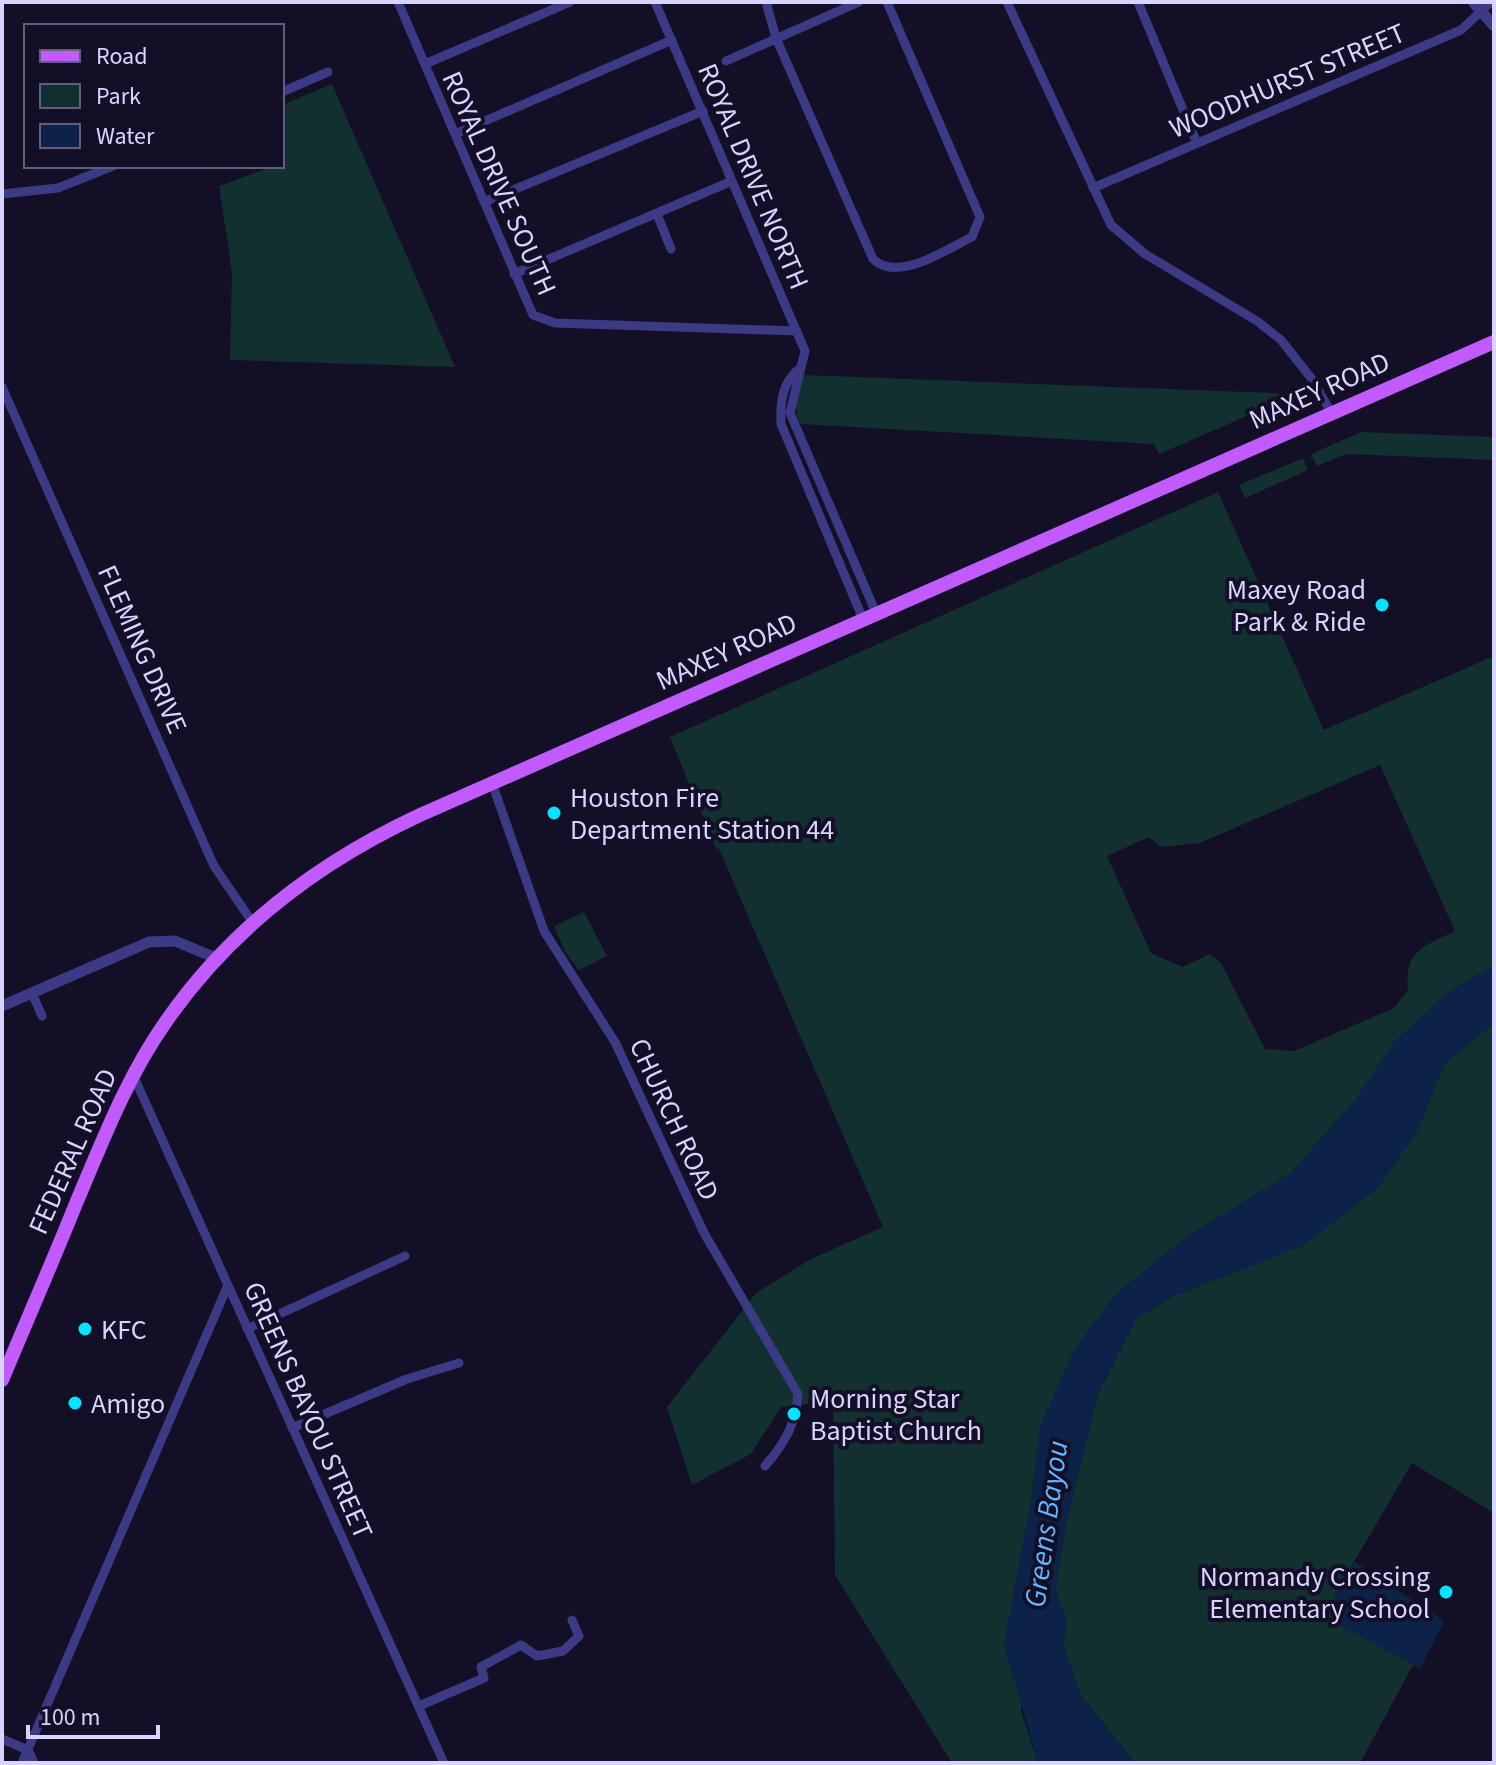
<svg xmlns="http://www.w3.org/2000/svg" width="1496" height="1765" font-family="'Source Sans 3',sans-serif">
	<style>
		.green { fill: #12302f; fill-rule: evenodd }
		.water { fill: #0c2248 }
		.lines { fill: none; stroke-linecap: round; stroke-linejoin: round }
		.minor { stroke: #3d3a85; stroke-width: 9 }
		.tertiary { stroke: #3d3a85; stroke-width: 11 }
		.primary { stroke: #c25bff; stroke-width: 14 }
		.poi-dot { fill: #00e5ff; stroke: #130f26; stroke-width: 3 }
		.labels { text-anchor: middle; stroke-width: 8; stroke-linejoin: round; paint-order: stroke }
		.street-label { font-size: 28px; fill: #d9d4ff; stroke: #130f26 }
		.poi-label { font-size: 28px; fill: #d9d4ff; stroke: #130f26; text-anchor: start }
		.water-label { font-size: 30px; font-style: italic; fill: #62b6ff; stroke: #130f26 }
	</style>
	<rect width="100%" height="100%" fill="#130f26"/>
	<!-- green -->
	<path class="green" d="M 332,84 L 455,367 L 230,360 L 232,272 L 219,186 L 263,170 L 262,166 L 282,166 L 282,105 Z
		M 804,375 L 1298,394 L 1159,454 L 1154,444 L 800,424 C 792,405 796,394 804,375 Z
		M 1361,432 L 1494,437 L 1494,460 L 1346,454 L 1317,466 L 1311,454 Z
		M 1303,458 L 1308,470 L 1245,498 L 1239,485 Z
		M 1218,492 L 1324,730 L 1494,656 L 1494,965 L 1444,995 L 1395,1042 L 1356,1099 L 1291,1173 L 1188,1236 L 1114,1296 L 1041,1424 L 1031,1500 L 1021,1711 L 1038,1763 L 952,1763 L 835,1575 L 833,1401 L 781,1407 L 751,1454 L 692,1485 L 667,1407 L 756,1293 L 811,1259 L 883,1227 L 719,849 L 715,847 L 670,737 ZM 1380,765 L 1455,931 C 1423,947 1404,950 1408,990 L 1394,1008 L 1294,1051 L 1265,1049 L 1221,963 L 1210,954 L 1183,967 L 1151,953 L 1107,856 L 1149,837 L 1161,847 L 1200,843 Z
		M 584,912 L 607,956 L 579,970 L 565,952 L 554,926 Z
		M 1494,1023 L 1494,1513 L 1412,1463 L 1354,1562 L 1444,1621 L 1420,1668 L 1413,1665 L 1360,1763 L 1135,1763 L 1080,1694 L 1063,1646 L 1067,1623 L 1055,1590 L 1066,1523 L 1098,1394 L 1136,1319 L 1173,1296 L 1304,1245 L 1415,1135 L 1445,1063 Z"/>
	<!-- water -->
	<path class="water" d="M 1494,965 L 1494,1023 L 1445,1063 L 1415,1135 L 1378,1188 L 1304,1245 L 1173,1296 L 1136,1319 L 1098,1394 L 1066,1523 L 1055,1590 L 1067,1623 L 1063,1646 L 1080,1694 L 1135,1763 L 1038,1763 L 1004,1644 L 1031,1500 L 1041,1424 L 1074,1350 L 1114,1296 L 1188,1236 L 1291,1173 L 1356,1099 L 1394,1042 L 1444,995 Z
		M 1353,1563 L 1444,1621 L 1420,1668 L 1337,1624 L 1335,1593 Z"/>
	<g class="lines">
		<!-- minor -->
		<path class="minor" d="M 398,2 L 533,315 L 555,323 L 797,331
			M 655,2 L 805,351 L 790,413 L 876,613
			M 766,2 L 776,38 L 873,259 C 898,283 945,250 972,237 L 980,217 L 887,2
			M 1007,2 L 1111,225 L 1145,254 L 1257,321 L 1281,340 L 1311,378 L 1331,412
			M 1138,2 L 1196,141
			M 726,61 L 859,2
			M 425,64 L 570,2
			M 282,92 L 328,72
			M 455,134 L 672,40
			M 1093,188 L 1461,30 L 1491,2
			M 2,194 L 58,188 L 113,166
			M 484,202 L 703,111
			M 657,214 L 671,249
			M 514,274 L 732,181
			M 800,368 C 782,382 780,402 781,424 L 863,619
			M 2,387 L 214,866 L 253,923
			M 492,783 L 544,931 L 615,1042 L 704,1233 L 798,1394 C 796,1424 785,1443 765,1466
			M 32,993 L 42,1016
			M 133,1075 L 444,1763
			M 247,1329 L 405,1256
			M 292,1428 L 407,1379 L 459,1363
			M 419,1706 L 484,1678 L 481,1667 L 521,1645 L 537,1656 L 563,1651 L 579,1636 L 572,1620
			M 2,1739 L 28,1750 L 34,1763
			M 22,1763 L 228,1285"/>
		<!-- tertiary -->
		<path class="tertiary" d="M 1473,2 L 1494,26
			M 2,1006 L 149,942 L 175,941 L 216,958"/>
		<!-- primary -->
		<path class="primary" d="M 2,1380 C 27,1320 53,1261 77,1201 C 103,1140 127,1077 165,1023 C 229,930 319,862 420,815 L 1494,342"/>
	</g>
	<!-- markers -->
	<g class="poi-dot">
		<circle cx="1382" cy="605" r="8"/>
		<circle cx="554" cy="813" r="8"/>
		<circle cx="85" cy="1329" r="8"/>
		<circle cx="75" cy="1403" r="8"/>
		<circle cx="794" cy="1414" r="8"/>
		<circle cx="1446" cy="1592" r="8"/>
	</g>
	<g class="labels">
		<!-- street labels -->
		<g class="street-label">
			<text transform="translate(1287 80) rotate(-23)" y="10">WOODHURST STREET</text>
			<text transform="translate(754 176) rotate(67)" y="10">ROYAL DRIVE NORTH</text>
			<text transform="translate(500 183) rotate(66)" y="10">ROYAL DRIVE SOUTH</text>
			<text transform="translate(1319 390) rotate(-24)" y="10">MAXEY ROAD</text>
			<text transform="translate(143 649) rotate(66)" y="10">FLEMING DRIVE</text>
			<text transform="translate(726 651) rotate(-24)" y="10">MAXEY ROAD</text>
			<text transform="translate(675 1119) rotate(65)" y="10">CHURCH ROAD</text>
			<text transform="translate(72 1151) rotate(-66)" y="10">FEDERAL ROAD</text>
			<text transform="translate(309 1410) rotate(66)" y="10">GREENS BAYOU STREET</text>
		</g>
		<!-- poi labels -->
		<g class="poi-label">
			<text x="1366" y="599" text-anchor="end">Maxey Road<tspan x="1366" dy="32">Park &amp; Ride</tspan></text>
			<text x="570" y="807">Houston Fire<tspan x="570" dy="32">Department Station 44</tspan></text>
			<text x="101" y="1339">KFC</text>
			<text x="810" y="1408">Morning Star<tspan x="810" dy="32">Baptist Church</tspan></text>
			<text x="91" y="1413">Amigo</text>
			<text x="1430" y="1586" text-anchor="end">Normandy Crossing<tspan x="1430" dy="32">Elementary School</tspan></text>
		</g>
		<!-- water labels -->
		<g class="water-label">
			<text transform="translate(1046 1524) rotate(-82)" y="10">Greens Bayou</text>
		</g>
	</g>
	<!-- border -->
	<rect width="1496" height="1765" fill="none" stroke="#d9d4ff" stroke-width="8"/>
	<!-- legend -->
	<rect x="24" y="24" width="260" height="144" fill="#130f26" stroke="#625e7d" stroke-width="2"/>
	<rect x="40" y="50" width="40" height="12" fill="#c25bff" stroke="#625e7d" stroke-width="2"/>
	<text x="96" y="64" font-size="24" fill="#d9d4ff">Road</text>
	<rect x="40" y="84" width="40" height="24" fill="#12302f" stroke="#625e7d" stroke-width="2"/>
	<text x="96" y="104" font-size="24" fill="#d9d4ff">Park</text>
	<rect x="40" y="124" width="40" height="24" fill="#0c2248" stroke="#625e7d" stroke-width="2"/>
	<text x="96" y="144" font-size="24" fill="#d9d4ff">Water</text>
	<!-- scale -->
	<path d="M28 1725v12h130v-12" fill="none" stroke="#d9d4ff" stroke-width="4"/>
	<text x="40" y="1725" font-size="24" fill="#d9d4ff" stroke="#130f26" stroke-width="6" paint-order="stroke">100 m</text>
</svg>
